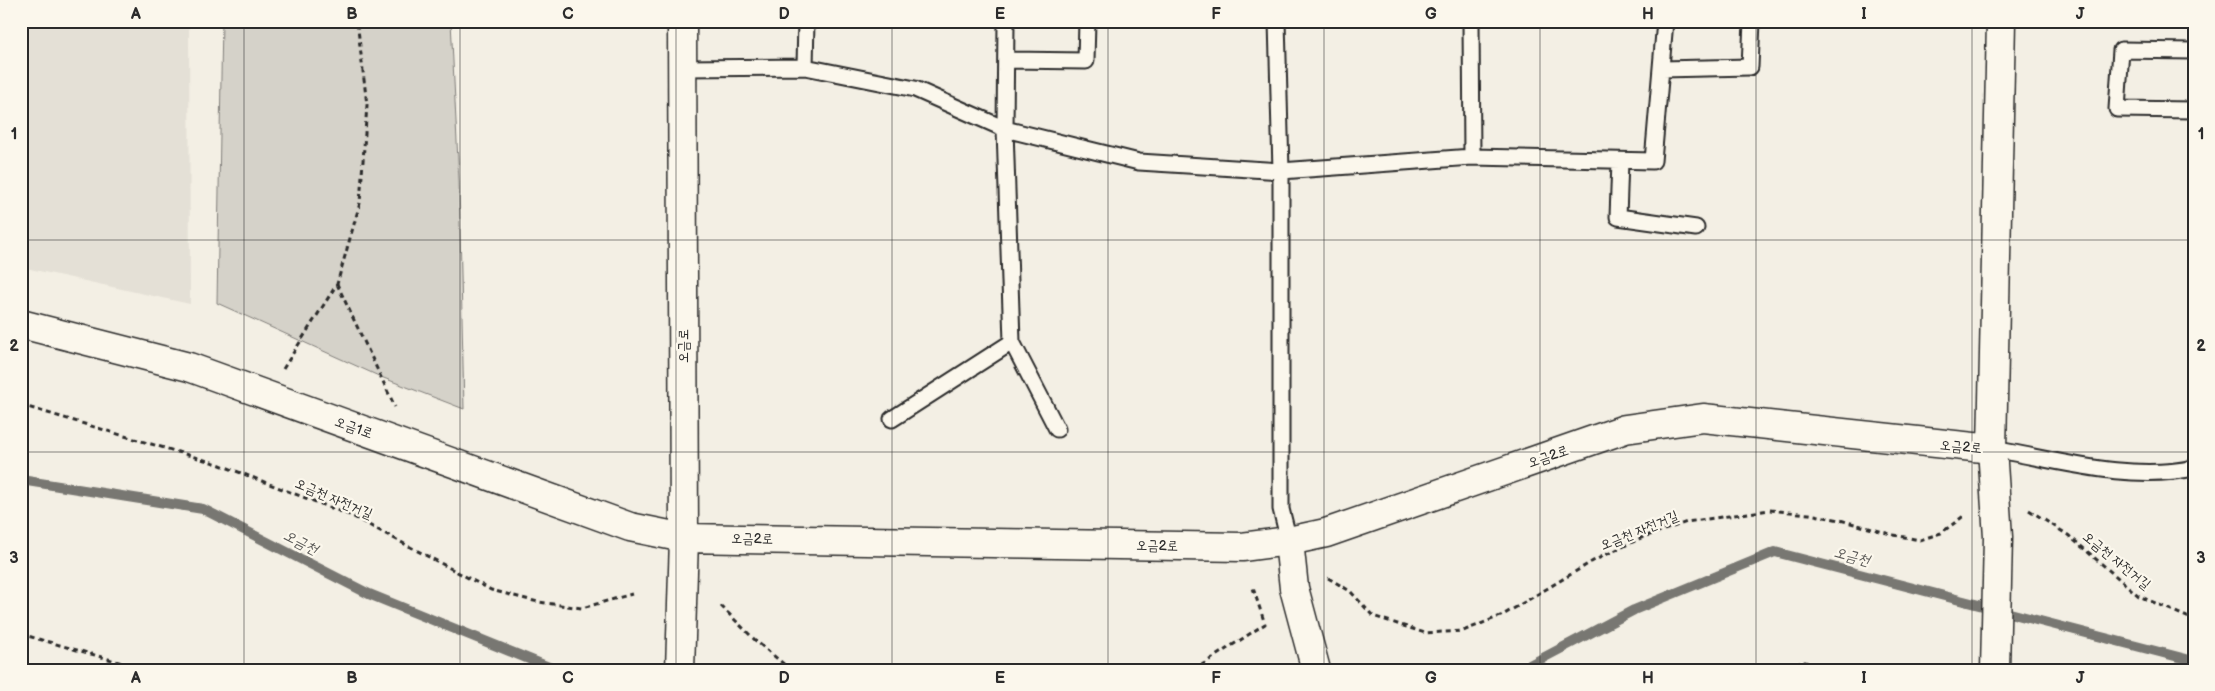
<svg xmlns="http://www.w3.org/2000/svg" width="2215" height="691" font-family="'Balsamiq Sans','Poor Story',sans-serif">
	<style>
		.built { fill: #e4e0d6 }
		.green { fill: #d5d2c9; stroke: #807e7a }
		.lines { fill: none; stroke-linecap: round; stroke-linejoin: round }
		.stream { stroke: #787772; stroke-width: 10 }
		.lane-casing { stroke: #2b2b2b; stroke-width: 19 }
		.street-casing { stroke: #2b2b2b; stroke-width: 31 }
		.secondary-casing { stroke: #2b2b2b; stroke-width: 31 }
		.path { stroke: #2b2b2b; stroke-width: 3; stroke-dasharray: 5 4; stroke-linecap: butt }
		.lane { stroke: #fbf7ec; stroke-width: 15 }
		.street { stroke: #fbf7ec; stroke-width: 28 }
		.secondary { stroke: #fbf7ec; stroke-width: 28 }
		.grid { fill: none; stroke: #2b2b2b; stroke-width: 1; stroke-opacity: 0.55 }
		.labels { text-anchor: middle; stroke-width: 4.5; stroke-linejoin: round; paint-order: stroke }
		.street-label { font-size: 14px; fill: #2b2b2b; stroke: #fbf7ec }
		.water-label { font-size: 15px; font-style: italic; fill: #585755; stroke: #fbf7ec }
		.neatline { fill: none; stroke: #2b2b2b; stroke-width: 2 }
		.grid-label { font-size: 16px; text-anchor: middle; font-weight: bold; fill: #2b2b2b }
	</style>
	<rect width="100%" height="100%" fill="#f3efe4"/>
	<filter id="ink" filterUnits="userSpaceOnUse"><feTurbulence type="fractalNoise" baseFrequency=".02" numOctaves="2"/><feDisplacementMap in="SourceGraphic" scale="10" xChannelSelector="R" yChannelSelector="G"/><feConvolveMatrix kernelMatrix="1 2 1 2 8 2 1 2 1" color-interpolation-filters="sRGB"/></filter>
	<g filter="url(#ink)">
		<!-- built -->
		<path class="built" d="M 21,21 L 189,21 L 190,304 L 21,267 Z"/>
		<!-- green -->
		<path class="green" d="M 222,21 L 451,21 L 459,182 L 464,409 L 381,377 L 217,303 Z"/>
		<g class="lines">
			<!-- stream -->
			<path class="stream" d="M 21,480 L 203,509 L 369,594 L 556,670
				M 1520,670 L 1634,610 L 1775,552 L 2194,661"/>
			<defs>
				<path id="lane" d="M 1006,21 L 1005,129 L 1012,342 L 1057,429
					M 1277,21 L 1281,171 L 1281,509 L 1289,541
					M 1471,21 L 1472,157
					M 2194,51 L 2121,50 L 2117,109 L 2194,110
					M 1006,60 L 1086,61 L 1087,21
					M 805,67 L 806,21
					M 683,68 L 805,67 L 915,89 L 1005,129 L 1139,162 L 1281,171 L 1472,157 L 1653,161 L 1665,21
					M 1662,69 L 1750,67 L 1752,21
					M 1620,161 L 1618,217 L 1696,228
					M 892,419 L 1012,342
					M 1992,449 C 2057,460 2129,482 2194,468"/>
				<path id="street" d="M 21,324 L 189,367 L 630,527 L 684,538
					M 1992,449 L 1998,537 L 1995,670
					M 1289,541 L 1294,588 L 1316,670"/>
				<path id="secondary" d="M 684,538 L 1242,547 L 1289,541 L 1326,533 L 1625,429 L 1703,418 L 1992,449 L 2001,21
					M 680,670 L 684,538 L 682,21"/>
			</defs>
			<!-- lane casing -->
			<use href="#lane" class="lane-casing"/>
			<!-- street casing -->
			<use href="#street" class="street-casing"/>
			<!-- secondary casing -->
			<use href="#secondary" class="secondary-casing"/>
			<!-- path -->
			<path class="path" d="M 337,284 L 395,407
				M 283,369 L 337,284 L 360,203 L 367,105 L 357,21
				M 21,405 L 218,464 L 352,516 L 491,590 L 538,602 L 582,608 L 632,594
				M 2029,510 L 2068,535 L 2139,596 L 2194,620
				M 1328,578 L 1350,591 L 1373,616 L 1425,633 L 1463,631 L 1503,615 L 1593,561 L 1641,538 L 1687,522 L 1769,510 L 1809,514 L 1840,520 L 1894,535 L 1920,540 L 1941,533 L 1965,515
				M 721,606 L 756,641 L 791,670
				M 21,634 L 147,670
				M 1194,670 L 1265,624 L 1252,585
				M 1723,670 L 1805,662 L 1831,670"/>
			<!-- lane -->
			<use href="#lane" class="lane"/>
			<!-- street -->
			<use href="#street" class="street"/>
			<!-- secondary -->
			<use href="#secondary" class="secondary"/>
		</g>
	</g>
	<!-- grid -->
	<path class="grid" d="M 244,21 L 244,670M 460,21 L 460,670M 676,21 L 676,670M 892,21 L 892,670M 1108,21 L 1108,670M 1324,21 L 1324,670M 1540,21 L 1540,670M 1756,21 L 1756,670M 1972,21 L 1972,670M 21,240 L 2194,240M 21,452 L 2194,452"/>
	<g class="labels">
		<!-- street labels -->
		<g class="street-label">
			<text transform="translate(683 346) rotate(-90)" y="5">오금로</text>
			<text transform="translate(354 427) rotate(20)" y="5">오금1로</text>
			<text transform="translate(1961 446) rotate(5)" y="5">오금2로</text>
			<text transform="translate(1548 456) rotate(-19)" y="5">오금2로</text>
			<text transform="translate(334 498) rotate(23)" y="5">오금천 자전거길</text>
			<text transform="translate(1639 530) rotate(-22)" y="5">오금천 자전거길</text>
			<text transform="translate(752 538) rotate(1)" y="5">오금2로</text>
			<text transform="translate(1157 545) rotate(1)" y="5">오금2로</text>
			<text transform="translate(2117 560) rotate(39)" y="5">오금천 자전거길</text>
		</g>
		<!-- water labels -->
		<g class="water-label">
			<text transform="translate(301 542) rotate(27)" y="5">오금천</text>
			<text transform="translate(1852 556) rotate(15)" y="5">오금천</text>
		</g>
	</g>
	<!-- margin -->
	<rect width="2215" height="691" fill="none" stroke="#fbf7ec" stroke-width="55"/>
	<rect x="28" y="28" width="2160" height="636" class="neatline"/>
	<g class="grid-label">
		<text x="136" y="19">A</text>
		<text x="352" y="19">B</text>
		<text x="568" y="19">C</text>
		<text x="784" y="19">D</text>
		<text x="1000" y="19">E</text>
		<text x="1216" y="19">F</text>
		<text x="1431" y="19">G</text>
		<text x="1648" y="19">H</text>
		<text x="1864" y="19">I</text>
		<text x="2080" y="19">J</text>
		<text x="14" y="139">1</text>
		<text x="2201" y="139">1</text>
		<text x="14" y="351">2</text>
		<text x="2201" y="351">2</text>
		<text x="14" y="563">3</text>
		<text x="2201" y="563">3</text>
		<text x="136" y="683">A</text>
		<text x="352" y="683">B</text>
		<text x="568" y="683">C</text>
		<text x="784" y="683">D</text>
		<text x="1000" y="683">E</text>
		<text x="1216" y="683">F</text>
		<text x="1431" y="683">G</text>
		<text x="1648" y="683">H</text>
		<text x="1864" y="683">I</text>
		<text x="2080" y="683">J</text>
	</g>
</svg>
